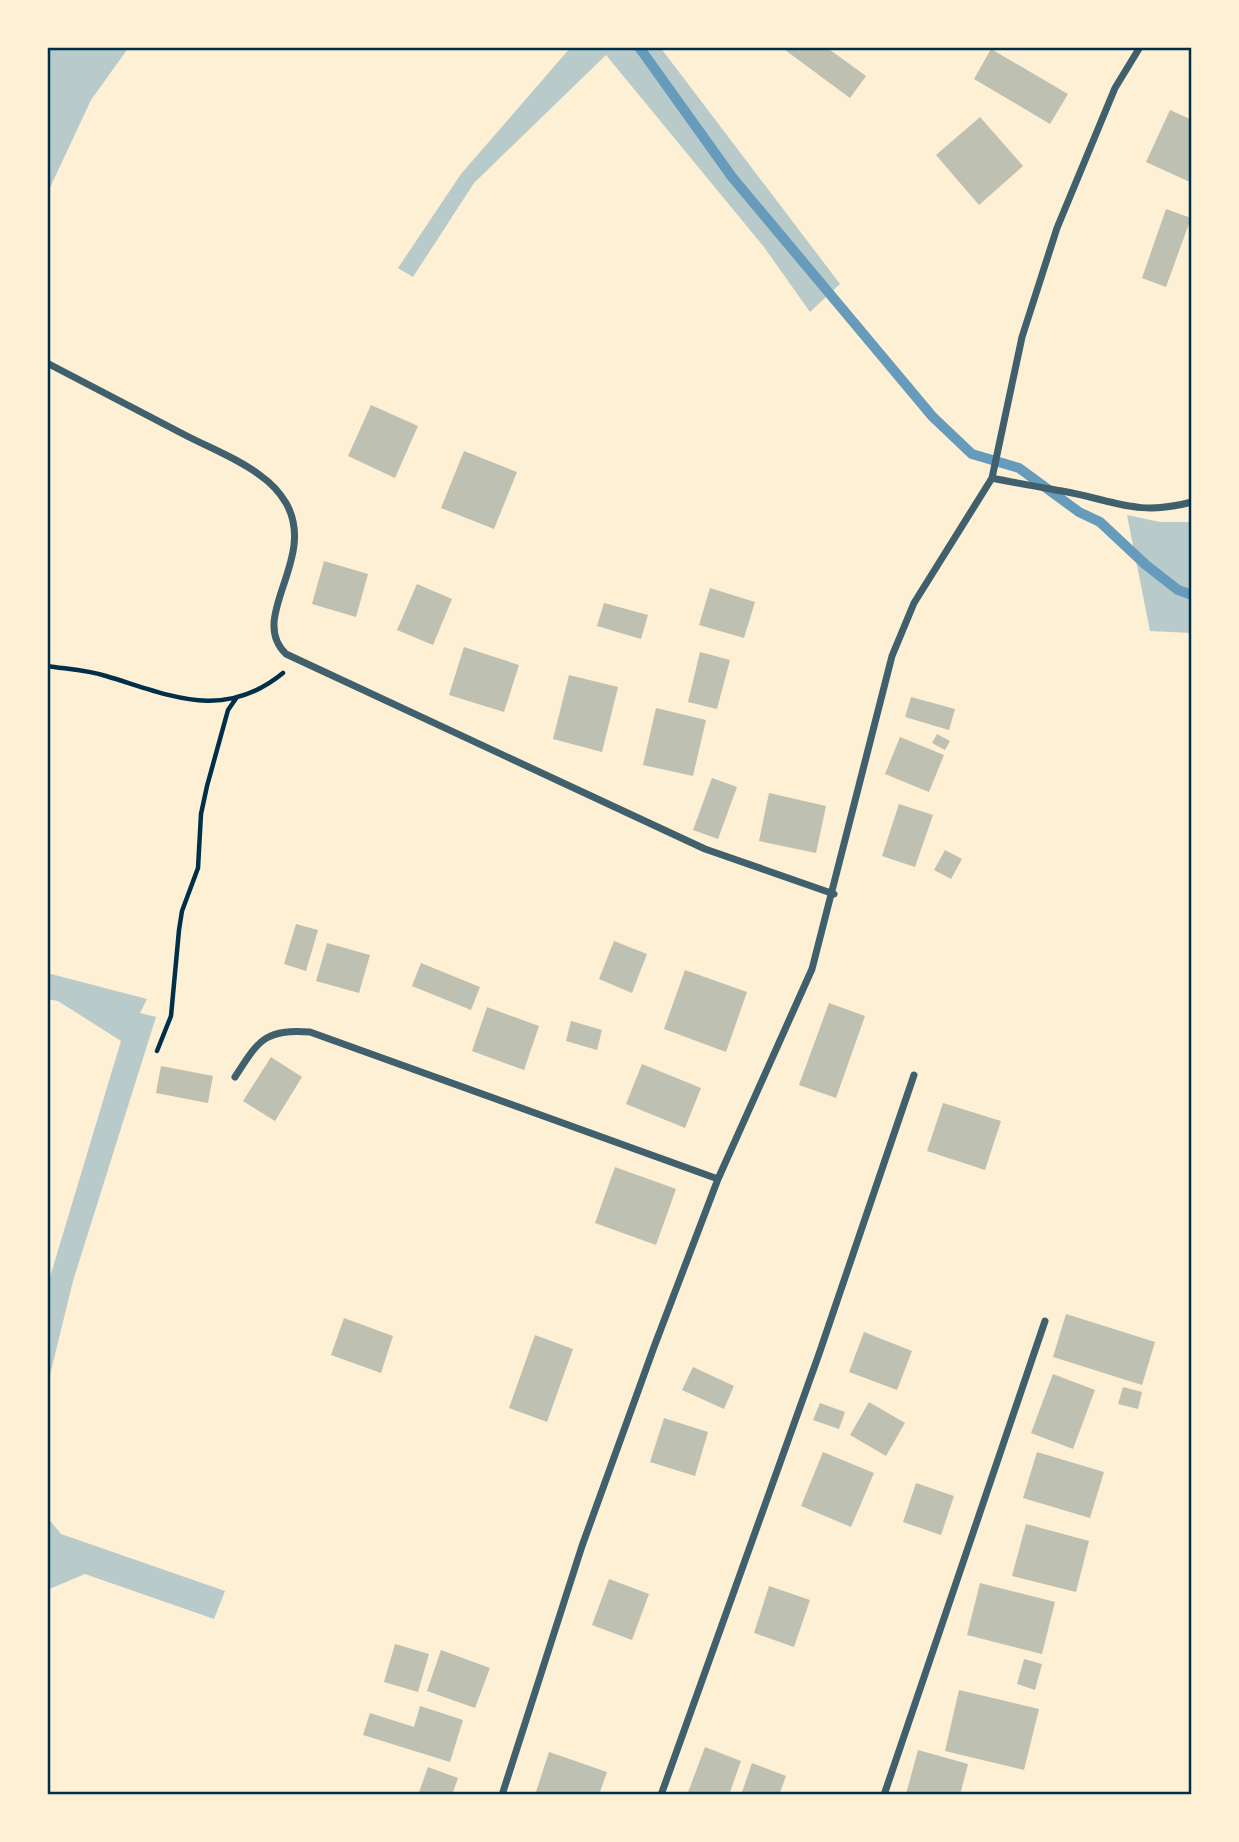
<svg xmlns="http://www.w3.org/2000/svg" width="1239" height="1842" font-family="Commissioner,sans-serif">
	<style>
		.green { fill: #b9caca }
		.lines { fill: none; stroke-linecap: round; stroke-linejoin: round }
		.stream { stroke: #669bbc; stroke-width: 10 }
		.building { fill: #bec0b2 }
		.path { stroke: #003049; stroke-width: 4.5 }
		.minor { stroke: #3f606c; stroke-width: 7 }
		.neatline { fill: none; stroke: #003049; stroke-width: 2.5 }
	</style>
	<rect width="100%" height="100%" fill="#fdf0d5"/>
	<!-- green -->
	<path class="green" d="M 47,47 L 129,47 L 91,100 L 47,194 Z
		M 571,47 L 660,47 L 840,284 L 810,312 L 764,247 L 606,55 L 474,183 L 413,277 L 398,268 L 461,174 Z
		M 1127,515 L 1160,522 L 1192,522 L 1192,633 L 1150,631 Z
		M 47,973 L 147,999 L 140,1013 L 156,1017 L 73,1281 L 47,1387 L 47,1287 L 121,1041 L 58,1001 L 47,999 Z
		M 47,1517 L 61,1534 L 225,1591 L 214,1619 L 85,1574 L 47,1590 Z"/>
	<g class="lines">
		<!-- stream -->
		<path class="stream" d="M 639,47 L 732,177 L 932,416 L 972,454 L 1019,468 L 1079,512 L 1100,522 L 1146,565 L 1178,590 L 1192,595"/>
	</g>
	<!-- building -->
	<path class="building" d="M 781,47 L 826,47 L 866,76 L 850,98 Z
		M 991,49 L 1068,94 L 1050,124 L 974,79 Z
		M 1170,110 L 1192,120 L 1192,183 L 1146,162 Z
		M 980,117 L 1023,166 L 979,205 L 936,155 Z
		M 1166,209 L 1191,218 L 1166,287 L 1142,278 Z
		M 371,405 L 418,426 L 395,478 L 348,456 Z
		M 464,451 L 517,472 L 494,529 L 441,508 Z
		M 324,561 L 368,574 L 356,617 L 312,604 Z
		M 417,584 L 452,599 L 433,645 L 397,630 Z
		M 710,588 L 755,602 L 744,638 L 699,625 Z
		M 604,603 L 648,615 L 641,639 L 597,626 Z
		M 464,647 L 519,665 L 504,712 L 449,695 Z
		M 700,652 L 730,660 L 717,709 L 688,702 Z
		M 569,675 L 618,687 L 602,752 L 553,739 Z
		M 911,697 L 955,709 L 949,730 L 905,717 Z
		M 656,708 L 706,720 L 693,776 L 643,765 Z
		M 937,734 L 950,741 L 945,750 L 932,743 Z
		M 900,737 L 944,755 L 929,792 L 885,774 Z
		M 712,778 L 737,787 L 718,839 L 693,830 Z
		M 769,793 L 826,806 L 816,853 L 759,841 Z
		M 899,804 L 933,815 L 915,867 L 882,856 Z
		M 945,850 L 962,859 L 951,879 L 934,870 Z
		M 296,924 L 318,930 L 306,971 L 284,964 Z
		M 614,941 L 647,954 L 632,993 L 599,979 Z
		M 327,943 L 370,955 L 359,993 L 316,981 Z
		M 421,963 L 480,987 L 471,1010 L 412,986 Z
		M 685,970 L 747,992 L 726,1052 L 664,1029 Z
		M 829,1003 L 865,1016 L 836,1098 L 799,1085 Z
		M 487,1007 L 539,1026 L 524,1070 L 472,1051 Z
		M 571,1021 L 602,1030 L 597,1050 L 566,1041 Z
		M 271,1057 L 302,1077 L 275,1121 L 243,1101 Z
		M 642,1064 L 701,1088 L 685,1128 L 626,1104 Z
		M 161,1066 L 213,1076 L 208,1103 L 156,1093 Z
		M 943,1103 L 1001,1121 L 985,1170 L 927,1151 Z
		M 615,1167 L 676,1189 L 656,1245 L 595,1223 Z
		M 1066,1314 L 1155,1342 L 1142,1385 L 1053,1357 Z
		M 344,1318 L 393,1336 L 381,1373 L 331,1355 Z
		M 864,1332 L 912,1351 L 897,1390 L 849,1372 Z
		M 535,1335 L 573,1349 L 547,1422 L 509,1408 Z
		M 693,1367 L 734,1386 L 724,1409 L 682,1390 Z
		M 1053,1374 L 1095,1390 L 1073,1449 L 1031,1433 Z
		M 1123,1387 L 1142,1392 L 1138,1409 L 1118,1404 Z
		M 869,1402 L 905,1423 L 886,1456 L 850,1435 Z
		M 820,1403 L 845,1412 L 839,1429 L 813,1420 Z
		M 664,1418 L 708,1432 L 695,1476 L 650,1462 Z
		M 823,1452 L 874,1473 L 851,1527 L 801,1506 Z
		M 1037,1452 L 1104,1472 L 1090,1518 L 1023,1498 Z
		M 916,1483 L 954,1496 L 941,1535 L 903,1522 Z
		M 1026,1524 L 1089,1541 L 1076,1592 L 1012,1576 Z
		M 609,1579 L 649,1594 L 632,1640 L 592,1625 Z
		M 980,1583 L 1055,1602 L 1042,1654 L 967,1635 Z
		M 769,1586 L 810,1600 L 794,1647 L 754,1633 Z
		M 395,1644 L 429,1654 L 418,1692 L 384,1682 Z
		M 441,1650 L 490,1668 L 475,1708 L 427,1691 Z
		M 1024,1659 L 1042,1664 L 1035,1690 L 1017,1684 Z
		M 959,1690 L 1039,1709 L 1024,1770 L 945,1751 Z
		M 420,1706 L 463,1720 L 450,1762 L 363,1735 L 370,1713 L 414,1727 Z
		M 705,1747 L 741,1761 L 729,1795 L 687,1795 Z
		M 918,1750 L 968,1764 L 960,1795 L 906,1794 Z
		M 549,1752 L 607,1772 L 599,1795 L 535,1795 Z
		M 752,1763 L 786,1776 L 779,1795 L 741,1795 Z
		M 428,1767 L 458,1778 L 452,1795 L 418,1795 Z"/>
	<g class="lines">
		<!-- path -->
		<path class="path" d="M 47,666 C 66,669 87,670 106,676 C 170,695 223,722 283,673
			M 157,1051 L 171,1016 L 179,930 L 182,911 L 198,868 L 201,814 L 207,786 L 228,710 L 237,697"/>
		<!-- minor -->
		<path class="minor" d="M 47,363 C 93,387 139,411 185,435 C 210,448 239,459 261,476 C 271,483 280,493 286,503 C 318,559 247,617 286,654 L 705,849 L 834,894
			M 992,478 C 1015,483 1039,487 1062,491 C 1114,500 1136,517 1192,502
			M 235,1077 C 259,1040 264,1029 310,1032 L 718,1179
			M 502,1795 L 582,1546 L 654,1347 L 718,1179 L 812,969 L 892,656 L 914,603 L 992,478 L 1022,337 L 1057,228 L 1115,88 L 1140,47
			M 661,1795 L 819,1354 L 914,1075
			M 884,1795 L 1045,1321"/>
	</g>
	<!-- border -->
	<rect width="1239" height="1842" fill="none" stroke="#fdf0d5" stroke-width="98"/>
	<rect x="49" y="49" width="1141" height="1744" class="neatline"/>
</svg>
